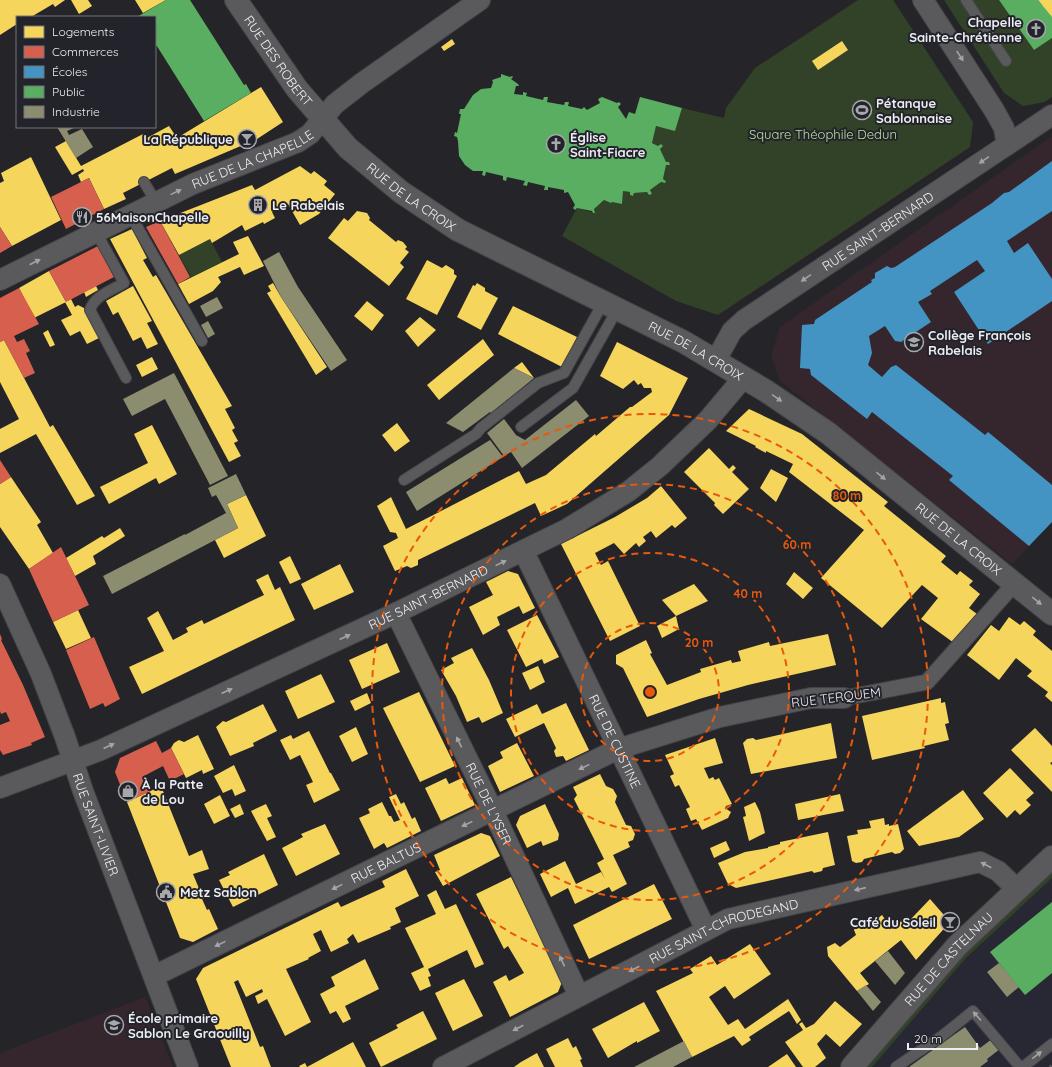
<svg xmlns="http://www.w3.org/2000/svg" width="1052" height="1067" font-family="Quicksand,sans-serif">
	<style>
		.built { fill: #272833 }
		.education { fill: #35262d }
		.green { fill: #324228 }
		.homes { fill: #f6d55c }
		.shops { fill: #d6604d }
		.schools { fill: #4393c3 }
		.public { fill: #5aae61 }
		.industry { fill: #8c8c6e }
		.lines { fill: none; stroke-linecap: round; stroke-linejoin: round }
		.service-casing { stroke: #434447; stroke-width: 12 }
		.pedestrian-casing { stroke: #434447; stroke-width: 17 }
		.minor-casing { stroke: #434447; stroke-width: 22 }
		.tertiary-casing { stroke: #434447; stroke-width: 24 }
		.service { stroke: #5a5a5d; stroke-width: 10 }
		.pedestrian { stroke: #5a5a5d; stroke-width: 15 }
		.minor { stroke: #5a5a5d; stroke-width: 20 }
		.tertiary { stroke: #5a5a5d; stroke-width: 22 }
		.rail { stroke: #5c5c5f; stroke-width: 3; stroke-dasharray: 2 4; stroke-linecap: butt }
		.oneway { fill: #a4a4a8 }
		.ring { fill: none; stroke: #e8590c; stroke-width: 2; stroke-dasharray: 7 5 }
		.labels { text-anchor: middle; stroke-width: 4; stroke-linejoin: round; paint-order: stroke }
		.poi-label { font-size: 13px; font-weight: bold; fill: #edeef3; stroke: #23242b; text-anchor: start }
		.street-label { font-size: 13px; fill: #edeef3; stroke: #23242b }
		.park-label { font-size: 13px; fill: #b4e298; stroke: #23242b }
		.centre { fill: #e8590c; stroke: #23242b; stroke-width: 2 }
		.ring-label { font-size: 12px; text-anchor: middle; font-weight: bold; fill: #e8590c; stroke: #23242b; stroke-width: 4; stroke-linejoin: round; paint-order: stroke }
	</style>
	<rect width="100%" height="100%" fill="#252529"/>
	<!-- built -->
	<path class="built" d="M 1052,878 L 1052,1067 L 872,1067 L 966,958 Z"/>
	<!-- education -->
	<path class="education" d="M 1052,136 L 1052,522 L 1012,564 L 780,381 L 771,356 L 780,327 Z
		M 145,997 L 173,1067 L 0,1067 L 0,1053 Z"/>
	<!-- green -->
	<path class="green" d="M 858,0 L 893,0 L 973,122 L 970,147 L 718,315 L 676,301 L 562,236 L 577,208 L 595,213 L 594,209 L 604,200 L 611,203 L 612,202 L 622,204 L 623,191 L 630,192 L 630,195 L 633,196 L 634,193 L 647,192 L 650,195 L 652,194 L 650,190 L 661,182 L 665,183 L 666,180 L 663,179 L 666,165 L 670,165 L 669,162 L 666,162 L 660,149 L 663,146 L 661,144 L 658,146 L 652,143 L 656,126 L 675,130 L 682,108 L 724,118 L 726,108 L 755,68 Z
		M 944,0 L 999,0 L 1034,50 L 1052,38 L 1052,97 L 1045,102 L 1023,106 L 1004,93 Z
		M 210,239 L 222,262 L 191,277 L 179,255 Z
		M 1040,867 L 1052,873 L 1052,878 L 966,958 L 872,1067 L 852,1067 Z"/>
	<!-- homes -->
	<path class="homes" d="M 0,0 L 65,0 L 55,7 L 53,4 L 31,17 L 17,17 L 17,24 L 0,35 Z
		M 71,0 L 88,0 L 92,6 L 79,14 Z
		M 135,0 L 166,0 L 143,13 Z
		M 1038,0 L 1052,0 L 1052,17 L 1051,18 Z
		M 452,39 L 455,44 L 444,51 L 441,47 Z
		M 842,41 L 848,50 L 818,70 L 812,61 Z
		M 261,87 L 283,122 L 257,139 L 175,174 L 172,168 L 123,193 L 126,199 L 104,209 L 89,178 L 81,182 L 78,175 L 84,171 L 83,169 L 72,175 L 55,147 L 66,141 L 81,166 L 143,134 L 145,139 L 169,126 L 177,138 Z
		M 31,157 L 61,220 L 12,246 L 0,227 L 0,183 L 4,181 L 1,173 Z
		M 300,166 L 311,174 L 314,171 L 327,181 L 324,185 L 335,194 L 319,214 L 300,225 L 288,204 L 272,212 L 275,218 L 264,224 L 263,222 L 245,231 L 242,225 L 212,243 L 210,239 L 179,255 L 160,221 L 252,185 L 255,190 Z
		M 357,211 L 367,213 L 370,218 L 369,220 L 396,242 L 398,240 L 403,242 L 407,247 L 405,249 L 409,252 L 400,263 L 404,267 L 389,286 L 328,238 L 344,218 L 348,221 Z
		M 132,229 L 147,258 L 143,260 L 153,277 L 156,275 L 232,406 L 225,409 L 235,428 L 232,430 L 238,441 L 234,443 L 241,456 L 229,462 L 110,239 Z
		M 248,236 L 264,266 L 244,275 L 240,267 L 218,277 L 221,282 L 213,291 L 189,304 L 178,284 L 239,254 L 233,242 Z
		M 427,260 L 442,268 L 446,265 L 454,270 L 454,274 L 457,276 L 437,315 L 406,299 Z
		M 49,271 L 66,302 L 34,318 L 19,288 Z
		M 273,283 L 281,297 L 327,367 L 316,375 L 267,293 L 271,291 L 268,286 Z
		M 477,283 L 485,288 L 485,291 L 498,298 L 481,330 L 457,317 L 473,285 L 475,286 Z
		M 96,286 L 98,290 L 86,297 L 84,292 Z
		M 133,286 L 152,321 L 147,323 L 158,344 L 147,349 L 141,337 L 133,341 L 118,312 L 113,315 L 106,301 Z
		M 71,299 L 75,307 L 78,305 L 84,308 L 99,338 L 87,344 L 80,331 L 70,336 L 61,320 L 72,315 L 65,302 Z
		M 367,301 L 384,315 L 372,331 L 354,316 Z
		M 513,306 L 577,337 L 562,367 L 498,334 Z
		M 420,317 L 436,330 L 418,347 L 405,331 Z
		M 48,330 L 55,345 L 50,347 L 43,333 Z
		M 483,339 L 494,355 L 439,400 L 427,385 Z
		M 4,340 L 50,427 L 53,425 L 95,496 L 77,505 L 36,434 L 0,453 L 0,429 L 19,419 L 0,382 L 0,342 Z
		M 617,342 L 688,378 L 669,415 L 567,504 L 541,516 L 535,503 L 418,560 L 418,565 L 411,568 L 407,566 L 395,571 L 383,546 L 398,538 L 396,533 L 390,532 L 377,506 L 391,497 L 406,529 L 519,471 L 526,484 L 546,475 L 595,434 L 596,436 L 630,407 L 632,407 L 652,392 L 651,388 L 644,388 L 641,383 L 638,385 L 634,380 L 623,389 L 600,376 Z
		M 152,357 L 158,369 L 142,377 L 136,365 Z
		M 522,362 L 534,378 L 514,368 Z
		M 749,409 L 802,434 L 888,502 L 884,506 L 946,556 L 941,562 L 957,575 L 960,571 L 973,581 L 969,585 L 980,594 L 969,608 L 977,614 L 954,643 L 921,619 L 938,598 L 922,585 L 882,628 L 821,578 L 864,530 L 789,472 L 793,464 L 766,451 L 766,453 L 755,447 L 756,446 L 726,431 Z
		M 397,423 L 410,441 L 395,452 L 382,435 Z
		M 152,425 L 177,474 L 159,484 L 156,478 L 109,504 L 100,487 L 148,463 L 134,434 Z
		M 709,448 L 729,469 L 733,465 L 736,468 L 732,472 L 749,489 L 723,514 L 714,505 L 715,503 L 684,472 Z
		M 771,469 L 788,478 L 776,502 L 760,488 Z
		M 11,477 L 41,522 L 37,525 L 53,553 L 29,569 L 0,527 L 0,484 Z
		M 661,486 L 687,518 L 675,528 L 672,525 L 656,538 L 651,531 L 643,537 L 646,541 L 639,547 L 636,543 L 624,554 L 614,543 L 595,553 L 601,565 L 608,561 L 640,626 L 610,641 L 561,544 L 615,517 L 647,498 Z
		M 246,495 L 266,536 L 224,558 L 215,540 L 238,528 L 227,504 Z
		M 120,528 L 125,536 L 93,556 L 96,564 L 75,576 L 66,558 L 102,536 L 104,538 Z
		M 290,556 L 301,579 L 290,584 L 279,562 Z
		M 340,564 L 354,592 L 314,610 L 301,584 Z
		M 508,571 L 518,574 L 535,608 L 523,614 L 519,606 L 497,617 L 500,625 L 483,635 L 469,607 L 493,595 L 486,582 Z
		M 794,572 L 813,588 L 803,599 L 786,584 Z
		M 268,574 L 275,590 L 280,587 L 295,620 L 142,694 L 129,667 L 164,651 L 147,618 L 158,611 L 173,640 L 188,632 L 186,628 L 202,620 L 204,624 L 264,595 L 256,580 Z
		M 694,584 L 708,601 L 676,616 L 662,600 Z
		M 78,610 L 91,638 L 66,649 L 53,622 Z
		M 537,615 L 559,657 L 544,664 L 542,659 L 526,667 L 507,630 Z
		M 676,616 L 679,629 L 662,638 L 657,626 Z
		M 1009,617 L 1020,625 L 1024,621 L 1036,631 L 1033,635 L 1052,651 L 1052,702 L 1045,696 L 1048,692 L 1027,676 L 1032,671 L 1016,658 L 999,680 L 967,655 L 991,625 L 999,631 Z
		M 828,634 L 836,665 L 748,685 L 699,699 L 647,717 L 623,668 L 616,664 L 616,655 L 646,640 L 652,653 L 650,654 L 667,685 L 701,672 L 700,669 L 731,660 L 732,663 L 741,661 L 738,651 L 769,642 L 770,646 Z
		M 387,643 L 400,672 L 362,689 L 349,660 Z
		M 472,648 L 489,680 L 503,713 L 482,723 L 479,717 L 467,722 L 456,696 L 441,670 L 454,663 L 451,658 Z
		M 538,666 L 545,682 L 530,690 L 522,673 Z
		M 321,674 L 335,702 L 298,719 L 285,691 Z
		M 419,692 L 455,766 L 420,782 L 383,708 Z
		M 367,693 L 371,703 L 355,711 L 350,701 Z
		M 941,698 L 941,703 L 945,702 L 949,723 L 945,724 L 949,740 L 924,746 L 925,748 L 872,760 L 862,716 Z
		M 566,703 L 589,750 L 566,761 L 563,756 L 556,757 L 554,751 L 556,748 L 544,723 L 515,737 L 506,719 L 537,704 L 542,714 Z
		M 263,704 L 277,731 L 253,743 L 254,746 L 230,756 L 216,727 L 223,721 L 226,722 Z
		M 831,723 L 837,758 L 751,774 L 743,743 L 747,739 L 753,738 L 756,740 Z
		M 356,727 L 368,754 L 352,762 L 339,736 Z
		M 1035,728 L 1052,746 L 1052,762 L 1050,763 L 1052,765 L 1052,792 L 1011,750 Z
		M 309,731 L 330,773 L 331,773 L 340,790 L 314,803 L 306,785 L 313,782 L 300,755 L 290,760 L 280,740 L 291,735 L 293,739 Z
		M 198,735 L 214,769 L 203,774 L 202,770 L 186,778 L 171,748 L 174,743 L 179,740 L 184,742 Z
		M 715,738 L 723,763 L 704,768 L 709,779 L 713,777 L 715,780 L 719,778 L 732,804 L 726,806 L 725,808 L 731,812 L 728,818 L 702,830 L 696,819 L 691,821 L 686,809 L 690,807 L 679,785 L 675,787 L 670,776 L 674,774 L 665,755 Z
		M 517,743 L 534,776 L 500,792 L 488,766 L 503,758 L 500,752 Z
		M 234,765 L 246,791 L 235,796 L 232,789 L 223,793 L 214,776 Z
		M 1010,768 L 1034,793 L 1026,800 L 1031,805 L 1020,815 L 1015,810 L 1007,818 L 983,793 Z
		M 600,774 L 606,786 L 613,789 L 617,796 L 615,802 L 626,825 L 631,826 L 635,834 L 633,840 L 628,842 L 630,847 L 613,855 L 627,884 L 612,892 L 609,887 L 575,904 L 568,888 L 551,897 L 540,874 L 565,861 L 576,884 L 601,872 L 605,879 L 597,863 L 604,859 L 574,799 L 577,795 L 573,787 Z
		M 446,778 L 449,784 L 462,778 L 475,805 L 441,821 L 425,788 Z
		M 161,786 L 189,856 L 202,850 L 209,869 L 193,874 L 200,891 L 204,890 L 207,895 L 208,897 L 202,899 L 207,910 L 209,909 L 218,929 L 193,942 L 180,938 L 127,802 Z
		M 963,790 L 984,819 L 959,837 L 919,846 L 907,831 Z
		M 396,794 L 401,804 L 404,802 L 412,819 L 415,817 L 421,831 L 387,848 L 384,843 L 374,849 L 359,818 L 370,813 L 368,809 L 382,802 L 389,816 L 391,816 L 394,822 L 400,820 L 389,797 Z
		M 840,794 L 844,811 L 798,820 L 795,804 Z
		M 220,795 L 230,816 L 214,824 L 204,804 Z
		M 755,802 L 760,812 L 765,833 L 749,841 L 743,817 L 746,816 L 744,807 Z
		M 240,804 L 244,814 L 235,818 L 230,809 Z
		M 266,804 L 272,816 L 267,818 L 276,837 L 267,841 L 251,811 Z
		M 545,804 L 559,834 L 558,840 L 543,846 L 541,841 L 527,848 L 516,825 L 520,816 Z
		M 884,818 L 885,825 L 889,824 L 889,826 L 898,824 L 904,849 L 900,853 L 895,854 L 892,852 L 864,859 L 862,862 L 856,863 L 852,861 L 847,836 L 858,834 L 857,830 L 871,828 L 869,821 Z
		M 325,824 L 340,854 L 296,876 L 282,848 L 303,837 L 301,834 Z
		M 828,832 L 835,865 L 823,868 L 822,871 L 814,873 L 812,871 L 736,888 L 728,884 L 718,863 L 745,852 L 768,848 L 768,847 L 780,844 L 780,842 Z
		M 481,833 L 490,836 L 500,856 L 443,886 L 435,872 L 440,870 L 434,855 Z
		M 726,841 L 730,850 L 714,858 L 710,848 Z
		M 264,854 L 278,885 L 233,907 L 219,880 L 230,875 L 228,872 Z
		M 406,869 L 419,896 L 395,908 L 401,922 L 390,927 L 391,929 L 358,943 L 353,934 L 347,939 L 349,943 L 331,952 L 321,930 L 313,934 L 321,951 L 308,958 L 309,959 L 286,969 L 311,1022 L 285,1036 L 267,999 L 258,1004 L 255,996 L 263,992 L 262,989 L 246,997 L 238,980 L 234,982 L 260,1047 L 263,1046 L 271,1067 L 231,1067 L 196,979 L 203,968 L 338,902 L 341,907 L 385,887 L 382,881 Z
		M 511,877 L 562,982 L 558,992 L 510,1017 L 493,982 L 506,975 L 509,981 L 524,973 L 508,946 L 504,949 L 476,894 Z
		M 654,884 L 672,919 L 589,959 L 573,925 Z
		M 436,890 L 445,909 L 456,904 L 484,964 L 475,968 L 467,950 L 428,969 L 431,976 L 428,977 L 431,986 L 420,991 L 411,973 L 424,967 L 405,928 L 436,914 L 427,895 Z
		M 930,899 L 950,922 L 916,960 L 901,940 L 860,973 L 869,984 L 857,991 L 828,956 L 827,947 L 835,943 L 840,947 L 856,935 L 854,930 L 857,923 L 864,922 L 868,926 L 882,915 L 892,929 L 907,916 L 911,919 Z
		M 750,944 L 771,974 L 734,999 L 725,986 L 709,997 L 728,1025 L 738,1019 L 745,1029 L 788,999 L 801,1020 L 797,1024 L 789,1011 L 749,1037 L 751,1040 L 742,1046 L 734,1036 L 692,1057 L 656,991 L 693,973 L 690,969 L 711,956 L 717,965 Z
		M 365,959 L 379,989 L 345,1006 L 351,1019 L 343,1023 L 336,1011 L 330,1014 L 320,994 L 335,986 L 331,977 Z
		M 464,979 L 483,1016 L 453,1031 L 435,993 Z
		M 835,1001 L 862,1024 L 840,1047 L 826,1034 L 817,1044 L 826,1058 L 815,1067 L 803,1067 L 785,1042 L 803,1030 L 799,1024 L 802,1022 L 806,1028 L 814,1024 Z
		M 644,1002 L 660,1031 L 637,1043 L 637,1041 L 608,1058 L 592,1029 Z
		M 423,1011 L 437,1039 L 381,1067 L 369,1043 L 398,1028 L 396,1025 Z
		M 568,1038 L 573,1048 L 576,1046 L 582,1059 L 580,1060 L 583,1067 L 555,1067 L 546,1049 Z
		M 353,1042 L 366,1067 L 300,1067 L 299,1066 L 305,1063 L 307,1067 Z
		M 537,1053 L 544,1067 L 514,1067 L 521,1062 Z
		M 787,1054 L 796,1067 L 768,1067 Z"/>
	<!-- shops -->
	<path class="shops" d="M 89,178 L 104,209 L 66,229 L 51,197 Z
		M 160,221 L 190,277 L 178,284 L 146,227 Z
		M 0,227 L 12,246 L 0,253 Z
		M 98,246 L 114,277 L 66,302 L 49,271 Z
		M 19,288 L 39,324 L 14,336 L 17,342 L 24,339 L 30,351 L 26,353 L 35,373 L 24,378 L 4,340 L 0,342 L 0,298 Z
		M 0,460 L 11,477 L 0,484 Z
		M 61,547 L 89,605 L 53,622 L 29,569 Z
		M 0,634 L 2,639 L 1,640 L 23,685 L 45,737 L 31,743 L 32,745 L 3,755 L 0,750 L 0,725 L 10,721 L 6,712 L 1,714 L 0,711 Z
		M 94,637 L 120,699 L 105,707 L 103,703 L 90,709 L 66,650 Z
		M 156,741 L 162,753 L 171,748 L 184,774 L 170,781 L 163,766 L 144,776 L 151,791 L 127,802 L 115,772 L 120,758 Z"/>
	<!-- schools -->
	<path class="schools" d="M 1052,161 L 1052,211 L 1007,241 L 1014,253 L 1028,243 L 1052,279 L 1052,301 L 988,344 L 954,292 L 985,271 L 977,260 L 930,291 L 932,294 L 918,302 L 931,322 L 901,342 L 895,341 L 885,326 L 869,336 L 872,353 L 868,365 L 882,377 L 891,367 L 896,365 L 985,435 L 988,432 L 1052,485 L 1052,522 L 1029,546 L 949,480 L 953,476 L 872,412 L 867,419 L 811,375 L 810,369 L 800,368 L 802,325 L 814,324 L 815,320 L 872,282 L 871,280 L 875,278 L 875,273 L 887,266 L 891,268 L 895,267 L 992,203 L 1004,193 L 1009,192 Z"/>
	<!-- public -->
	<path class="public" d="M 166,0 L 190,0 L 244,85 L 246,84 L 251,93 L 204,121 L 155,43 L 155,17 L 137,17 Z
		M 999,0 L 1038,0 L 1052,17 L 1052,38 L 1034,50 Z
		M 501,74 L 510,77 L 512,76 L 513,77 L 511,79 L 518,84 L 519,86 L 516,86 L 514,94 L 523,95 L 523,92 L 527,93 L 526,96 L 543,100 L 544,97 L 548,97 L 547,102 L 564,105 L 565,102 L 569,102 L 568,106 L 582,109 L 584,107 L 587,110 L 600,103 L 598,99 L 602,97 L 617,103 L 619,102 L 621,104 L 618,107 L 626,119 L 629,112 L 635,114 L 640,97 L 682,108 L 675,131 L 656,126 L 652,143 L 658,146 L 661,144 L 663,146 L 660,149 L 666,162 L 669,162 L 670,165 L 666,165 L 663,179 L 666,181 L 665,183 L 661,182 L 650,190 L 652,194 L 649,195 L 647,192 L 634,193 L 633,196 L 630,195 L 630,192 L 623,191 L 622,204 L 612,202 L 611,203 L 604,200 L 594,209 L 595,213 L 593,213 L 592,211 L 577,208 L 575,210 L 573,208 L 575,205 L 568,192 L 564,193 L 564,190 L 548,187 L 548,190 L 544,190 L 545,186 L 528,182 L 527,186 L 523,185 L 525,181 L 507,177 L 506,181 L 503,180 L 503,176 L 486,172 L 485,176 L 482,175 L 483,171 L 473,171 L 465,165 L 459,156 L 458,141 L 457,137 L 454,136 L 455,132 L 457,133 L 461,114 L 459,114 L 460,109 L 464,109 L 473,95 L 481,89 L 491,88 L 493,82 L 492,80 L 501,77 Z
		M 1052,902 L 1052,973 L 1025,995 L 990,952 Z"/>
	<!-- industry -->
	<path class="industry" d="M 57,127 L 76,127 L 67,131 L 69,135 L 82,129 L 93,147 L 76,158 Z
		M 279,252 L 298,287 L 347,360 L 331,371 L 281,297 L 263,261 Z
		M 217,297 L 223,308 L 206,317 L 200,306 Z
		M 208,321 L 215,334 L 208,338 L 201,325 Z
		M 514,368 L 534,378 L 491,413 L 490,412 L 463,432 L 446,423 Z
		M 174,373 L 228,476 L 210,485 L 165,399 L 132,416 L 123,399 Z
		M 576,400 L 589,416 L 522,468 L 511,452 L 504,456 L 487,433 L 504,419 L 516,435 L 525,440 Z
		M 490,440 L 503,457 L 417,511 L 406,492 Z
		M 236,474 L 246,495 L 227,504 L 238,528 L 112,594 L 103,576 L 185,534 L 185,535 L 226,513 L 216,495 L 212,497 L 208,488 Z
		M 888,951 L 905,973 L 895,985 L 875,961 Z
		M 999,963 L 1019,987 L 1007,997 L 987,972 Z
		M 866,985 L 881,1002 L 873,1011 L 857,991 Z
		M 965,1027 L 980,1048 L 992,1039 L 1000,1049 L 987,1059 L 988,1061 L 980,1067 L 909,1067 Z
		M 684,1041 L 692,1057 L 688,1059 L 673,1067 L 634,1067 Z"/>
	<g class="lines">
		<defs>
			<path id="service" d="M 966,0 L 1006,61
				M 144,182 L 156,202
				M 130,214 L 202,341
				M 96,232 L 124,283 C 112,290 94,296 90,310 L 126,378
				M 521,427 L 573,388 L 617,310
				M 404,480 L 476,434 L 481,428 L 538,383 L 564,373 L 603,303
				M 896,1067 L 942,1036 L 973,1011 L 1020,1067
				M 1023,1067 L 1052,1044"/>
			<path id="pedestrian" d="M 844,698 L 927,682 L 1015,583"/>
			<g id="minor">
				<path d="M 923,0 L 994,110 L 1004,128 L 1007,145"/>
				<path id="s1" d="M 0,280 L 193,184 L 298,142 L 310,134 L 335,104 L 362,83 L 480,0"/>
				<path id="s2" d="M 716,360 L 732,331 L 744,320 L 1052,115"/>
				<path id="s3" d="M 524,552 L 706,930"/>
				<path id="s4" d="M 0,584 L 41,674 L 65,737 L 83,791 L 188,1067"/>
				<path id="s5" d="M 396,613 L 493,811 L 579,996"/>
				<path id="s6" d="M 0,788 L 101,750 L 396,613 L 567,529 L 629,491 L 660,466 L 708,420 L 744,377"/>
				<path id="s7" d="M 154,976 L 618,749 L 720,717 L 811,698 L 844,698"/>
				<path id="s8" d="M 443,1067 L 728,919 L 980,862 L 998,871 L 1017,889"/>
			</g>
			<g id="tertiary">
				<path id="s9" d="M 236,0 L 297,89 L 348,148 L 401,192 L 458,230 L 684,342 L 766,391 L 828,433 L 1052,614"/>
				<path id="s10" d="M 852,1067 L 957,946 L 1052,857"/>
			</g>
		</defs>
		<!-- service casing -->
		<use href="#service" class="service-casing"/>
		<!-- pedestrian casing -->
		<use href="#pedestrian" class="pedestrian-casing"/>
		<!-- minor casing -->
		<use href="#minor" class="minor-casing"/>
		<!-- tertiary casing -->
		<use href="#tertiary" class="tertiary-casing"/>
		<!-- service -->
		<use href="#service" class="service"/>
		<!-- pedestrian -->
		<use href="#pedestrian" class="pedestrian"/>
		<!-- minor -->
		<use href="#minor" class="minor"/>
		<!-- tertiary -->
		<use href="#tertiary" class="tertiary"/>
		<!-- rail -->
		<path class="rail" d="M 1050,1067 L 1052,1065"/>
	</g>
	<!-- one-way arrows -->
	<defs><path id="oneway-solid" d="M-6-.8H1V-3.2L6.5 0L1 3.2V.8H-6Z"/></defs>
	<g class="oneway">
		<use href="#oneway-solid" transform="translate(960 56) rotate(57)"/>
		<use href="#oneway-solid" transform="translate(984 160) rotate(146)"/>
		<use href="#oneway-solid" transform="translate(176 192) rotate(-26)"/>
		<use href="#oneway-solid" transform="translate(35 262) rotate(-27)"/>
		<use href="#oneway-solid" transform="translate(806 278) rotate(146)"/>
		<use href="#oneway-solid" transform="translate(777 398) rotate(35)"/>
		<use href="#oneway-solid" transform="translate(881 476) rotate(39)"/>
		<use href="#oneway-solid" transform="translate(501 563) rotate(-26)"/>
		<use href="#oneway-solid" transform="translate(1037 601) rotate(39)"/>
		<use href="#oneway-solid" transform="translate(345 637) rotate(-25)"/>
		<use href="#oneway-solid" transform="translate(227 691) rotate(-25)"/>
		<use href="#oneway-solid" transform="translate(459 742) rotate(-116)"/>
		<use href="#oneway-solid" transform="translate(109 746) rotate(-25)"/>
		<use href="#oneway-solid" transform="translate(584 767) rotate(154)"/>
		<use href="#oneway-solid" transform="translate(467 824) rotate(154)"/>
		<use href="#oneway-solid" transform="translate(986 865) rotate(-152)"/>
		<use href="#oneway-solid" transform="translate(337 887) rotate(154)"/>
		<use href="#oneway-solid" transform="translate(860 889) rotate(167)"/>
		<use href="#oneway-solid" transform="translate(220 944) rotate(154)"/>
		<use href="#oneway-solid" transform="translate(562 961) rotate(-115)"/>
		<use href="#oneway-solid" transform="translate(634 969) rotate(153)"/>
		<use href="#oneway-solid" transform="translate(977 1016) rotate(-132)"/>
		<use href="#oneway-solid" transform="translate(518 1028) rotate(152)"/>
		<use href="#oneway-solid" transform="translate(1037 1055) rotate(-38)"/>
	</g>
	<!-- distance rings -->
	<g class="ring">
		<circle cx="650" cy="692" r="69"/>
		<circle cx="650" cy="692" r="139"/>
		<circle cx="650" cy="692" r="208"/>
		<circle cx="650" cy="692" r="278"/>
	</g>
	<!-- icons -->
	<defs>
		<symbol id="church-ring" viewBox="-11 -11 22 22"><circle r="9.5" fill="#23242b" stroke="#a7a8ac" stroke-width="1.5"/><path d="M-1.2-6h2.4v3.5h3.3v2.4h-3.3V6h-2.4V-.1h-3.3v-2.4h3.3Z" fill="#a7a8ac"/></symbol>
		<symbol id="stadium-ring" viewBox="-11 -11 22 22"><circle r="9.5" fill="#23242b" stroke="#a7a8ac" stroke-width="1.5"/><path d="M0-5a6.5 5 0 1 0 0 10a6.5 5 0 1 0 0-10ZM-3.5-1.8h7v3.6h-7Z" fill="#a7a8ac"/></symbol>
		<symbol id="bar-ring" viewBox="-11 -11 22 22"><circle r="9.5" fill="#23242b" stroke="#a7a8ac" stroke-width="1.5"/><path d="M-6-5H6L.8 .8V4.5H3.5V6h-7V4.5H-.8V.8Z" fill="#a7a8ac"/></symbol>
		<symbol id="building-ring" viewBox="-11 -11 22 22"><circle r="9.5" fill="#23242b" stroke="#a7a8ac" stroke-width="1.5"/><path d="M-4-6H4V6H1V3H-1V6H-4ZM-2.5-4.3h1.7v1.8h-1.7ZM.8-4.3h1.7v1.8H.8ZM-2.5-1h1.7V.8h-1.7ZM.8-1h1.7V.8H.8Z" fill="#a7a8ac"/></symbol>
		<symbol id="restaurant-ring" viewBox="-11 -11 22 22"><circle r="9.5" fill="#23242b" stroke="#a7a8ac" stroke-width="1.5"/><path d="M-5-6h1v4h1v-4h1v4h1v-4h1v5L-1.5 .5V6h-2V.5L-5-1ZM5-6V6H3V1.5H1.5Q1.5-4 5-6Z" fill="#a7a8ac"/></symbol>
		<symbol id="school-ring" viewBox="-11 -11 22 22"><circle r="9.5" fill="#23242b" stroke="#a7a8ac" stroke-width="1.5"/><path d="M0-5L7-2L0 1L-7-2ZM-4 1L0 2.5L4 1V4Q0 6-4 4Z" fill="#a7a8ac"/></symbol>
		<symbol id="shop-ring" viewBox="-11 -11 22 22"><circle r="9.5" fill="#23242b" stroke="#a7a8ac" stroke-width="1.5"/><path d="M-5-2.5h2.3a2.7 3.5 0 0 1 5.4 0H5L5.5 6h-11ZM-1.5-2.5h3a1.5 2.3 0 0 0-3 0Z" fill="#a7a8ac"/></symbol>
		<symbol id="civic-ring" viewBox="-11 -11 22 22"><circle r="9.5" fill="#23242b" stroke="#a7a8ac" stroke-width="1.5"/><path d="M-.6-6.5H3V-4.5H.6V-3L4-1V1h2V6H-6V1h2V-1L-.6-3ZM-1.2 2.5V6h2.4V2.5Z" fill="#a7a8ac"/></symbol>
	</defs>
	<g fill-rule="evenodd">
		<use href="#church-ring" x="1025" y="18" width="22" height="22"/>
		<use href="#stadium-ring" x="851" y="99" width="22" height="22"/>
		<use href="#bar-ring" x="236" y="128" width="22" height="22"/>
		<use href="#church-ring" x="545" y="133" width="22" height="22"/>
		<use href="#building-ring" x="247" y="194" width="22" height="22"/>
		<use href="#restaurant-ring" x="71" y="206" width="22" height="22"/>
		<use href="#school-ring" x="903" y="331" width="22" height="22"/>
		<use href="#shop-ring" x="117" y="780" width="22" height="22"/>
		<use href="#civic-ring" x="155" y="881" width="22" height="22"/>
		<use href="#bar-ring" x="939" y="911" width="22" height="22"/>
		<use href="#school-ring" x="103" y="1014" width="22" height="22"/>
	</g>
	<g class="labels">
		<!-- poi labels -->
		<g class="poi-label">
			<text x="1022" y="27" text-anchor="end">Chapelle<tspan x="1022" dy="15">Sainte-Chrétienne</tspan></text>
			<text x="876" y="108">Pétanque<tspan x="876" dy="15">Sablonnaise</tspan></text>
			<text x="570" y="142">Église<tspan x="570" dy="15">Saint-Fiacre</tspan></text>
			<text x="233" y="144" text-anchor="end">La République</text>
			<text x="272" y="210">Le Rabelais</text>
			<text x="96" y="222">56MaisonChapelle</text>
			<text x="928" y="340">Collège François<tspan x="928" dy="15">Rabelais</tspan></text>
			<text x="142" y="789">À la Patte<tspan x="142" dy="15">de Lou</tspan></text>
			<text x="180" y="897">Metz Sablon</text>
			<text x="936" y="927" text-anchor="end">Café du Soleil</text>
			<text x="128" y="1023">École primaire<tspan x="128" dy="15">Sablon Le Graouilly</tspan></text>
		</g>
		<!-- street labels -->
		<g class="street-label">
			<text dy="5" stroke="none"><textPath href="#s9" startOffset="74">RUE DES ROBERT</textPath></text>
			<text dy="5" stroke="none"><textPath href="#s1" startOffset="280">RUE DE LA CHAPELLE</textPath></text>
			<text dy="5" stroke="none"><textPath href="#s9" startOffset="266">RUE DE LA CROIX</textPath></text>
			<text dy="5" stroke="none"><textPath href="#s2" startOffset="210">RUE SAINT-BERNARD</textPath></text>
			<text dy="5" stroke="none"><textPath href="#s9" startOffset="590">RUE DE LA CROIX</textPath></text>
			<text dy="5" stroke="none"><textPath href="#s9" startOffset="914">RUE DE LA CROIX</textPath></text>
			<text dy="5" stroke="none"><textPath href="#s6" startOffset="469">RUE SAINT-BERNARD</textPath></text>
			<text transform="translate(836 697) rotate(-7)" y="5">RUE TERQUEM</text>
			<text dy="5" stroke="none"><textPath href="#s3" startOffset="210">RUE DE CUSTINE</textPath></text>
			<text dy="5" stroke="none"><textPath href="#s5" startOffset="212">RUE DE L'YSER</textPath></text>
			<text dy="5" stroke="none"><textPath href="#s4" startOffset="259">RUE SAINT-LIVIER</textPath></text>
			<text dy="5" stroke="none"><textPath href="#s7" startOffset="258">RUE BALTUS</textPath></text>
			<text dy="5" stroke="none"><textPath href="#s8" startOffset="313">RUE SAINT-CHRODEGAND</textPath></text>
			<text dy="5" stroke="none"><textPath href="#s10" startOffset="145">RUE DE CASTELNAU</textPath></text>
		</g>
		<!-- park labels -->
		<g class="park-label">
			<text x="823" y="139">Square Théophile Dedun</text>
		</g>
	</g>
	<circle cx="650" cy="692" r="6" class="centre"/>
	<g class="ring-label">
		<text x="847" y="500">80 m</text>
		<text x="797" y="549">60 m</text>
		<text x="748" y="598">40 m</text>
		<text x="699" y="647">20 m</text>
	</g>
	<!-- legend -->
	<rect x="16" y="16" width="140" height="112" fill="#23242b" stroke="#74757b"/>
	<rect x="24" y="26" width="20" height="12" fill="#f6d55c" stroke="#74757b"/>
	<text x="52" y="36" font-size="12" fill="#edeef3">Logements</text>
	<rect x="24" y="46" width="20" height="12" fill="#d6604d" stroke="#74757b"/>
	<text x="52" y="56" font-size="12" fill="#edeef3">Commerces</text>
	<rect x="24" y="66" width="20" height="12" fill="#4393c3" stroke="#74757b"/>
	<text x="52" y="76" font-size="12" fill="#edeef3">Écoles</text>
	<rect x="24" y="86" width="20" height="12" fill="#5aae61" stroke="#74757b"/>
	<text x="52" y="96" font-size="12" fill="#edeef3">Public</text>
	<rect x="24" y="106" width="20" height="12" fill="#8c8c6e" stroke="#74757b"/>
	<text x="52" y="116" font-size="12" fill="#edeef3">Industrie</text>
	<!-- scale -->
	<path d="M908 1043v6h69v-6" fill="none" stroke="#edeef3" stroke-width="2"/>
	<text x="914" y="1043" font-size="12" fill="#edeef3" stroke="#23242b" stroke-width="3" paint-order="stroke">20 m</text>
</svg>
